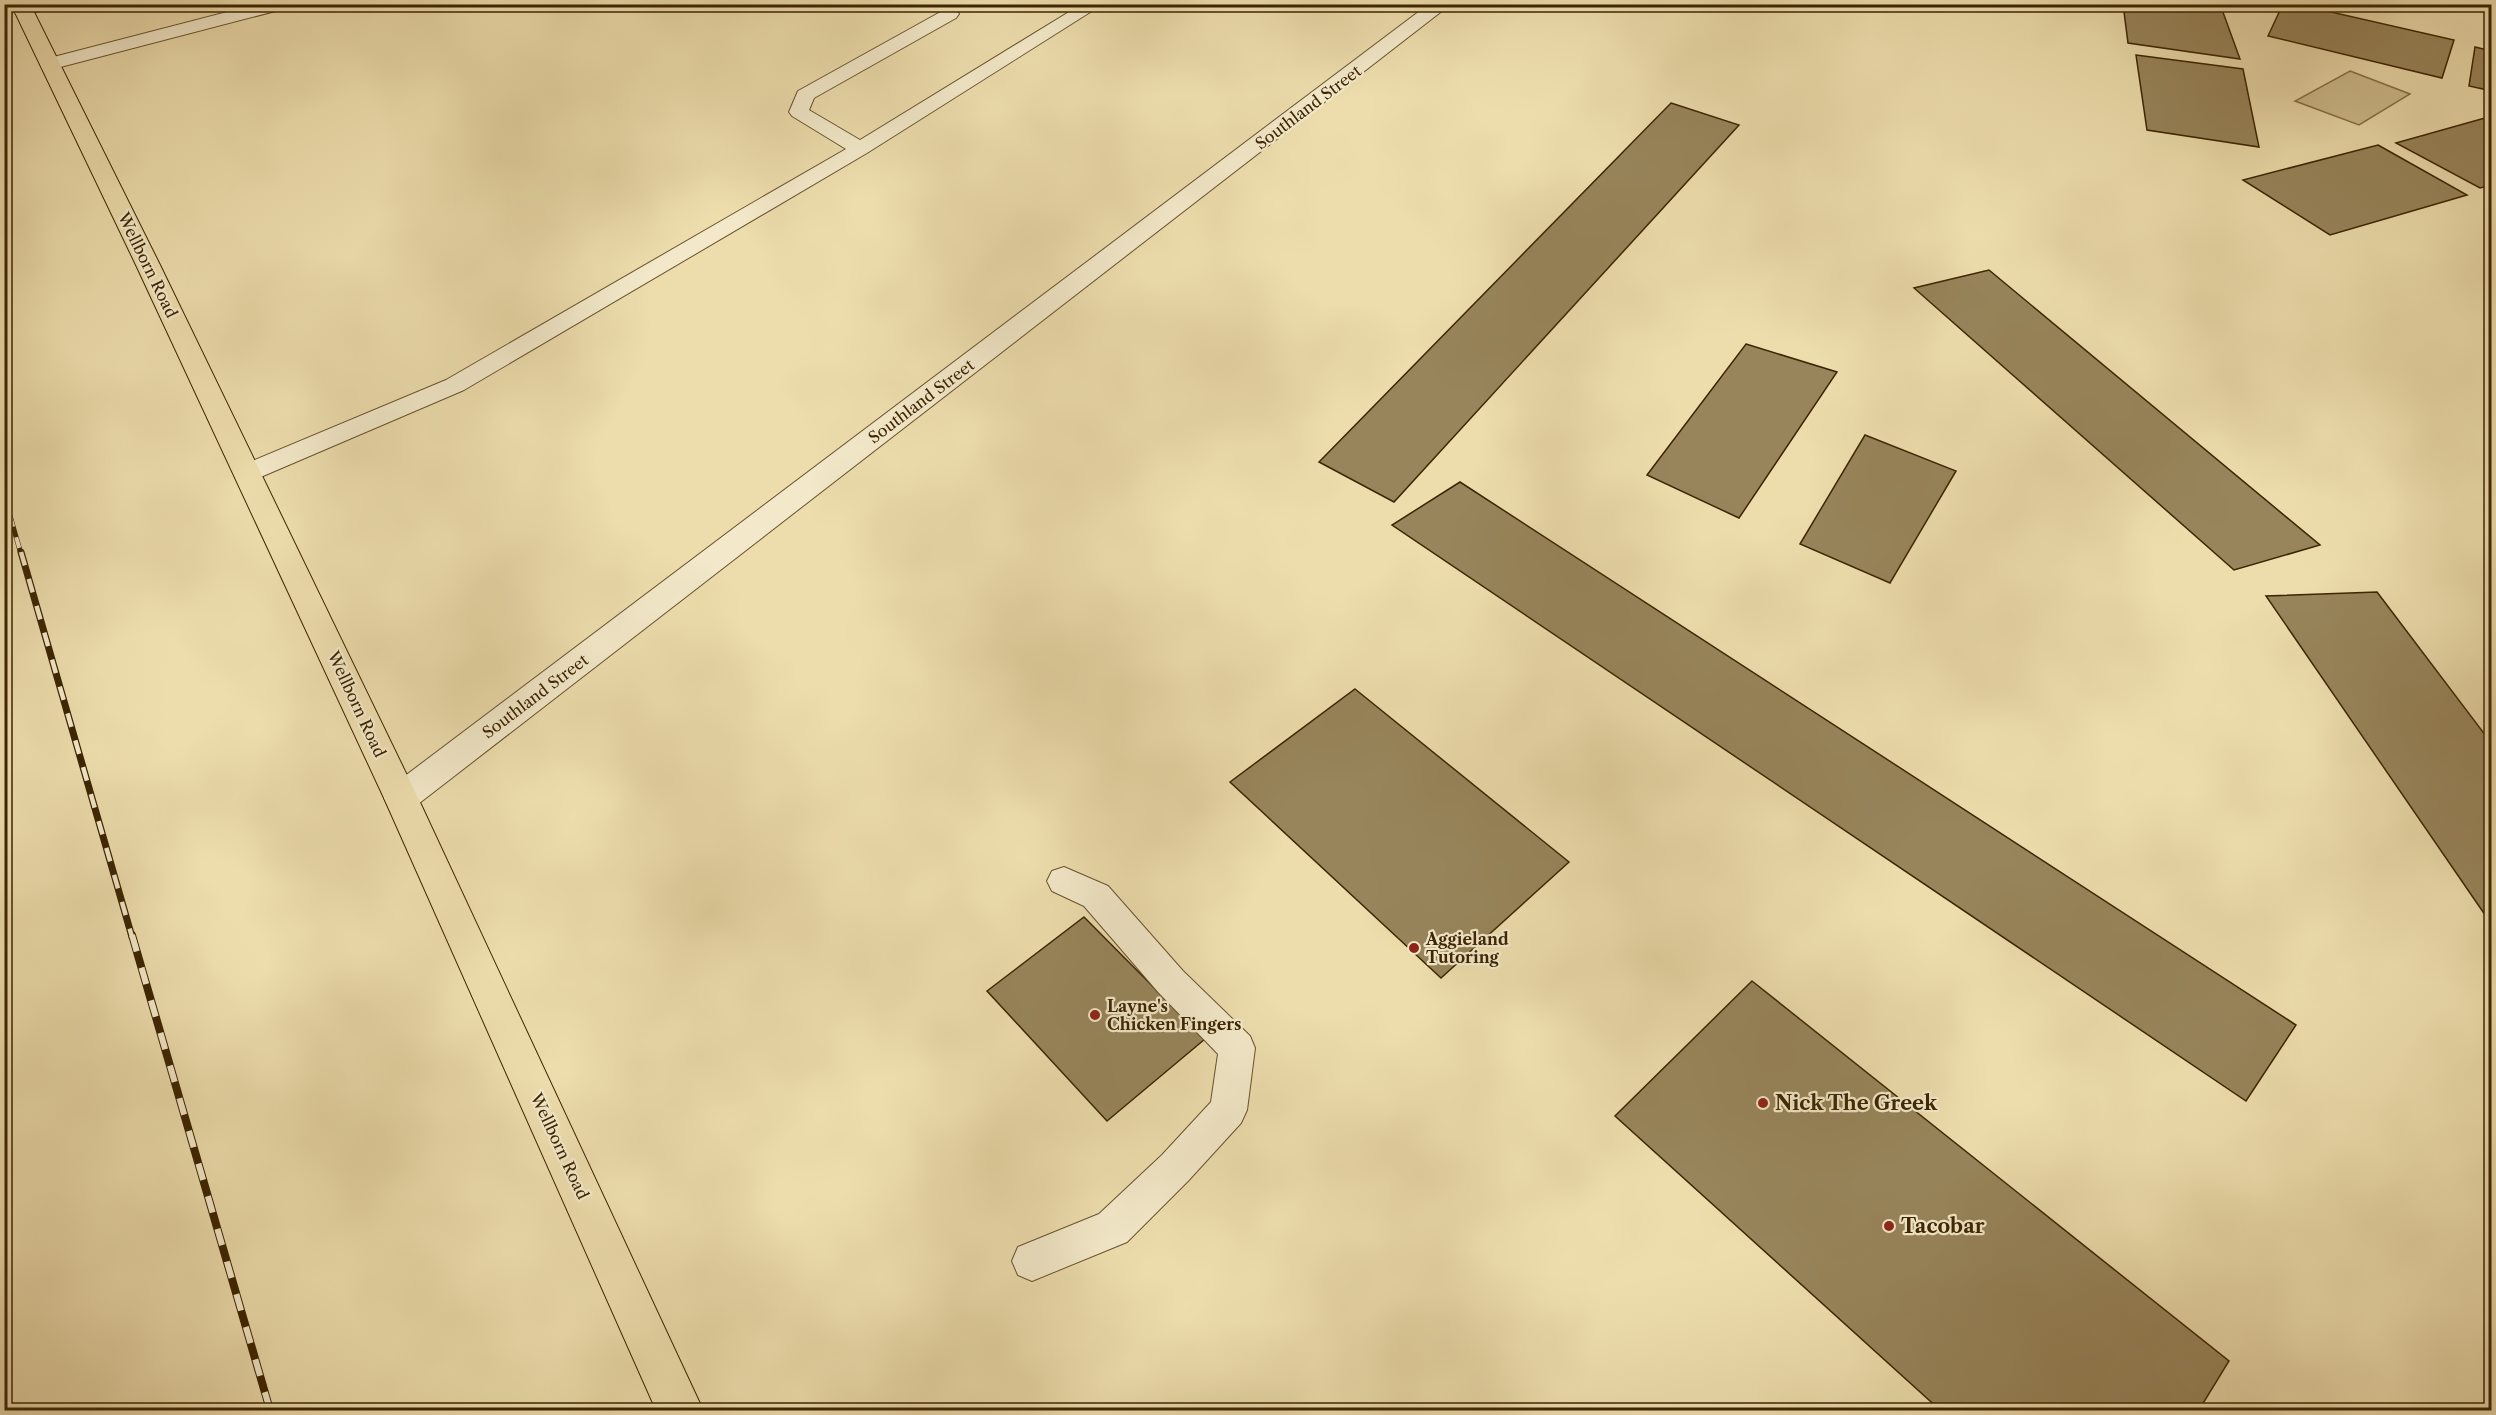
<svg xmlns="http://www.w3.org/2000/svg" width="2496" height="1415" font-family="'Libre Caslon Text',serif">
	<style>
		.green { fill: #cfbe90; stroke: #867249; stroke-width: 1.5 }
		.building { fill: #98855b; stroke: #3c2502; stroke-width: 1.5 }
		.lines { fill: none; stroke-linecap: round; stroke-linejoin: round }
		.lane-casing { stroke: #68532d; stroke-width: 2 }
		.street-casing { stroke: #68532d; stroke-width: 2 }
		.primary-casing { stroke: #3c2502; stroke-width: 2 }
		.lane { fill: #f3e9ca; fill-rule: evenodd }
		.street { fill: #f3e9ca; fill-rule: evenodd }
		.primary { fill: #edddad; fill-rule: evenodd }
		.rail-far2-casing { stroke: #3c2502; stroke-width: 5 }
		.rail-far1-casing { stroke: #3c2502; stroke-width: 7 }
		.rail-casing { stroke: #3c2502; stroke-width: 8 }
		.rail-far2 { stroke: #f3e9ca; stroke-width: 4; stroke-dasharray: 11; stroke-linecap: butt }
		.rail-far1 { stroke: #f3e9ca; stroke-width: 4.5; stroke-dasharray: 14; stroke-linecap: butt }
		.rail { stroke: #f3e9ca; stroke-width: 6; stroke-dasharray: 17; stroke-linecap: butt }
		.poi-dot { fill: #8f2418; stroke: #f3e9ca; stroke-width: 2 }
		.labels { text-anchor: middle; stroke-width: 4.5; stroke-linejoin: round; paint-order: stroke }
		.street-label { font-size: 16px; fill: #3c2502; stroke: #f3e9ca }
		.poi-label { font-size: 16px; font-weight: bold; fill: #3c2502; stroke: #f3e9ca; text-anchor: start }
		.near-poi-label { font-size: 20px; font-weight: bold; fill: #3c2502; stroke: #f3e9ca; text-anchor: start }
	</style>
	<rect width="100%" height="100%" fill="#edddad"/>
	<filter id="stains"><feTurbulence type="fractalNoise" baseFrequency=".00333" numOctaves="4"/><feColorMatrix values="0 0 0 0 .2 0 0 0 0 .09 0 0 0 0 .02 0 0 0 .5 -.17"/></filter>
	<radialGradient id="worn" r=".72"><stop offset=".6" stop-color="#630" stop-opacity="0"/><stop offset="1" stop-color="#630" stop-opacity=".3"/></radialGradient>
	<!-- green -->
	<path class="green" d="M 2350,71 L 2410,94 L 2359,125 L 2295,101 Z"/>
	<!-- building -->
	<path class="building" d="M 2123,4 L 2220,4 L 2240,59 L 2128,43 Z
		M 2283,4 L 2296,4 L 2454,40 L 2442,78 L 2268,36 Z
		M 2475,47 L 2492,51 L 2492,91 L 2469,86 Z
		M 2136,55 L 2243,69 L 2259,147 L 2147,130 Z
		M 1671,103 L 1739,125 L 1394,502 L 1319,462 Z
		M 2492,116 L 2492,185 L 2480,188 L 2396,143 Z
		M 2378,145 L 2467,195 L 2330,235 L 2243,180 Z
		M 1989,270 L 2320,545 L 2234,570 L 1914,288 Z
		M 1746,344 L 1837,372 L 1739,518 L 1647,475 Z
		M 1865,435 L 1956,471 L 1890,583 L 1800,544 Z
		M 1460,482 L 2296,1025 L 2246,1101 L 1392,525 Z
		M 2377,592 L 2492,744 L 2492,925 L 2266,596 Z
		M 1355,689 L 1569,862 L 1441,978 L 1230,782 Z
		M 1084,917 L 1205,1039 L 1107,1121 L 987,991 Z
		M 1752,981 L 2229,1361 L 2199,1410 L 1940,1410 L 1615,1116 Z"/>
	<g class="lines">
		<defs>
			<path id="lane" d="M 23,4 L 56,4 L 54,8 L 22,15 L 16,14 L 13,10 L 16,6 Z
				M 258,4 L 289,4 L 287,8 L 49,70 L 42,68 L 40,64 L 42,60 Z
				M 1082,4 L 1103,4 L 867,153 L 464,390 L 256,479 L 247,482 L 238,479 L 234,473 L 238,467 L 446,380 L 846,149 L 792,116 L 789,112 L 798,91 L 944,10 L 956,10 L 959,14 L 956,18 L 814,98 L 809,110 L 860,140 Z
				M 1064,867 L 1108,886 L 1183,971 L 1250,1036 L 1255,1048 L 1247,1110 L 1241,1123 L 1188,1181 L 1127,1242 L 1032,1281 L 1018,1275 L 1012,1261 L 1018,1247 L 1099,1214 L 1162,1155 L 1211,1102 L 1218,1054 L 1159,993 L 1084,906 L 1052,891 L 1047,881 L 1052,871 Z"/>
			<path id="street" d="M 1429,4 L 1451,4 L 413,808 L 401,812 L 389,808 L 384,798 L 389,788 Z"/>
			<path id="primary" d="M 11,4 L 30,4 L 160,265 L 418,798 L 703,1410 L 656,1410 L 384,798 L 136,265 Z"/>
		</defs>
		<!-- lane casing -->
		<use href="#lane" class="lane-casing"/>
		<!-- street casing -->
		<use href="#street" class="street-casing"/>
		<!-- primary casing -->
		<use href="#primary" class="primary-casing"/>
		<!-- lane -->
		<use href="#lane" class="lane"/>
		<!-- street -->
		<use href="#street" class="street"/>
		<!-- primary -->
		<use href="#primary" class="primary"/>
		<defs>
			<path id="rail-far2" d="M 4,495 L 21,554"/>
			<path id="rail-far1" d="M 21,552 L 132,937"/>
			<path id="rail" d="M 132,935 L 270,1410"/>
		</defs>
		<!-- rail-far2 casing -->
		<use href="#rail-far2" class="rail-far2-casing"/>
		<!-- rail-far1 casing -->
		<use href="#rail-far1" class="rail-far1-casing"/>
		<!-- rail casing -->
		<use href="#rail" class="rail-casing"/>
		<!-- rail-far2 -->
		<use href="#rail-far2" class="rail-far2"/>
		<!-- rail-far1 -->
		<use href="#rail-far1" class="rail-far1"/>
		<!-- rail -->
		<use href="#rail" class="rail"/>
	</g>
	<!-- markers -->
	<g class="poi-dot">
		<circle cx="1414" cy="948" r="6"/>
		<circle cx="1095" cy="1015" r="6"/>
		<circle cx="1763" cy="1103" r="6"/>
		<circle cx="1889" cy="1226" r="6"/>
	</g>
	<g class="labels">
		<!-- street labels -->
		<g class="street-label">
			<text transform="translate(1308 107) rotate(-37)" y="6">Southland Street</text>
			<text transform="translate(148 265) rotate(64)" y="6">Wellborn Road</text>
			<text transform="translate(921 401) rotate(-37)" y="6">Southland Street</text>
			<text transform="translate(535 696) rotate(-37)" y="6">Southland Street</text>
			<text transform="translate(357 704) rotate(65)" y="6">Wellborn Road</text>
			<text transform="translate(560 1146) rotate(65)" y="6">Wellborn Road</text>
		</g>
		<!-- poi labels -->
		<g class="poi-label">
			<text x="1426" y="945">Aggieland<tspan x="1426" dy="18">Tutoring</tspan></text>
			<text x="1107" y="1012">Layne's<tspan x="1107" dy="18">Chicken Fingers</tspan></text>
		</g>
		<!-- near-poi labels -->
		<g class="near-poi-label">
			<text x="1775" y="1110">Nick The Greek</text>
			<text x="1901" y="1233">Tacobar</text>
		</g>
	</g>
	<!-- margin -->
	<rect width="2496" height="1415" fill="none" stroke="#edddad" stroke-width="24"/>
	<rect x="6" y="6" width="2484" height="1403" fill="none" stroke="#3c2502" stroke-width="3"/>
	<rect x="12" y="12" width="2472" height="1391" fill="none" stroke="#3c2502" stroke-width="1.5"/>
	<rect width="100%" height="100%" filter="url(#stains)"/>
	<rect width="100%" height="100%" fill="url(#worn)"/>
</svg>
